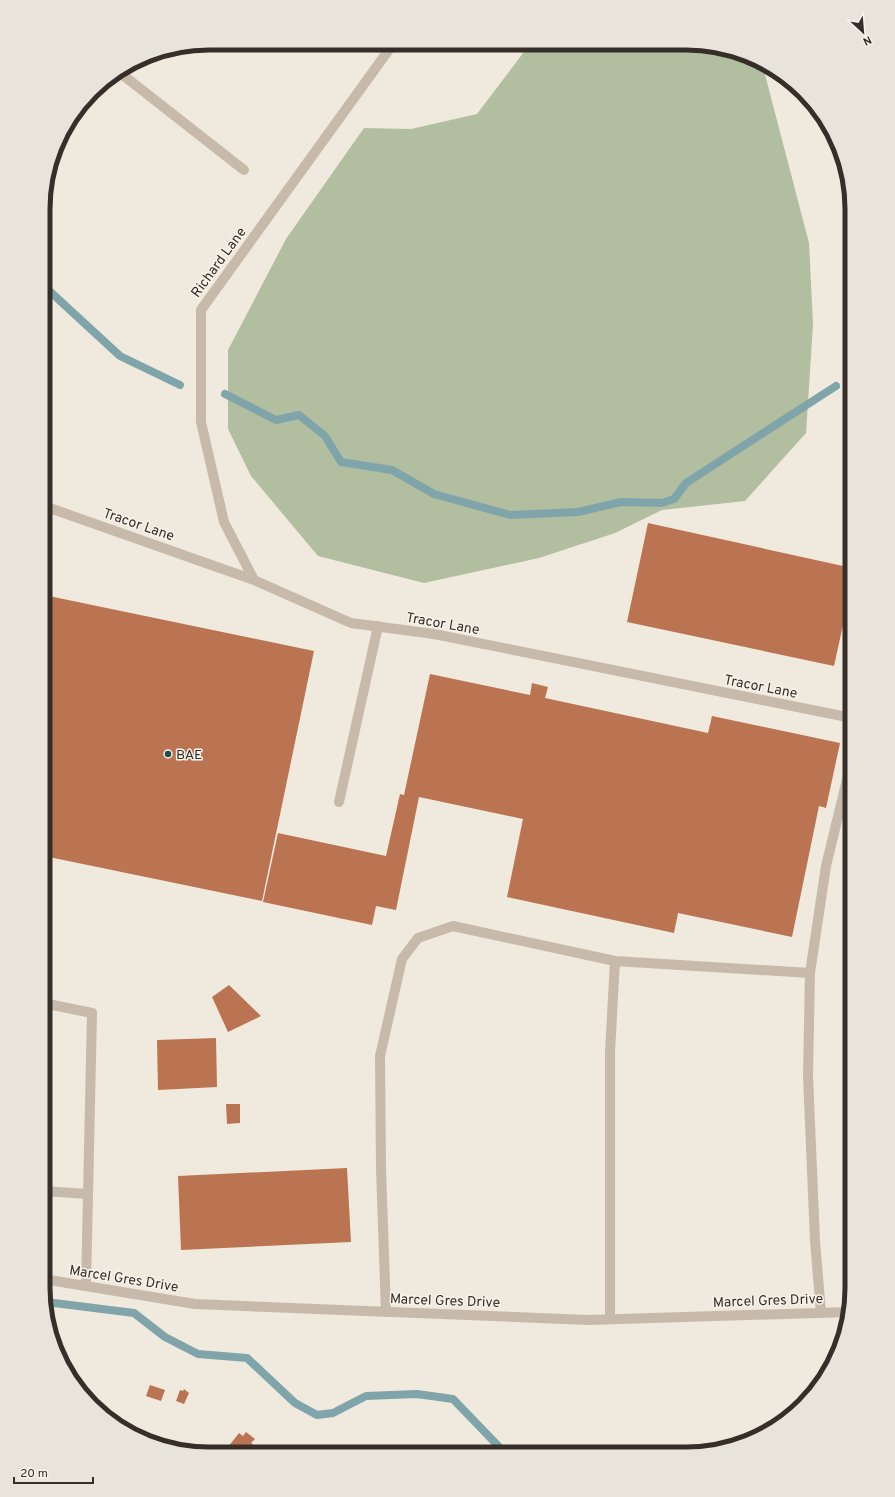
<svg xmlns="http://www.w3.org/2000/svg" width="895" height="1497" font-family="Overpass,sans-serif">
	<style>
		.green { fill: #b1be9f }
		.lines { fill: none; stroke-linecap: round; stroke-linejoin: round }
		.stream { stroke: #7fa5ab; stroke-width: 8 }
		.building { fill: #bb7451 }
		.minor { stroke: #c7baab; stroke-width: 10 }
		.poi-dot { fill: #224c53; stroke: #f8f3ea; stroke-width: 1.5 }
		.labels { text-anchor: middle; stroke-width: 3; stroke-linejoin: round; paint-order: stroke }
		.street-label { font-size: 14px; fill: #362e29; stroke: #f8f3ea }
		.poi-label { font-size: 14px; fill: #362e29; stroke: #f8f3ea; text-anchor: start }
		.rim { fill: none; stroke: #362e29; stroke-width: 5 }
	</style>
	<rect width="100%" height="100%" fill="#f0e9de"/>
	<!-- green -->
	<path class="green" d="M 530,44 L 708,44 L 750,56 L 762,63 L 809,243 L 813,324 L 806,433 L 745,501 L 662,510 L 615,533 L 539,558 L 424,583 L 318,556 L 251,476 L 228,429 L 228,350 L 286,239 L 364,128 L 411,129 L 477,114 Z"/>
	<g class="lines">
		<!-- stream -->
		<path class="stream" d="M 44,286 L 120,356 L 180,385
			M 225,394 L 276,420 L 299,415 L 325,436 L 341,462 L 392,470 L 434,494 L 510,515 L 578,512 L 621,502 L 662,503 L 674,499 L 686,483 L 836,386
			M 46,1302 L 134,1313 L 165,1337 L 198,1354 L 247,1358 L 295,1403 L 317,1415 L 333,1413 L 366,1396 L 417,1394 L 453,1399 L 505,1453"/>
	</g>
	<!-- building -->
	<path class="building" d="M 648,523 L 852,568 L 852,584 L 834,666 L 627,622 Z
		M 44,595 L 314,651 L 262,901 L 44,856 Z
		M 430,674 L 530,695 L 532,683 L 548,687 L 545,698 L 708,733 L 712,716 L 840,743 L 826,808 L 819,806 L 792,937 L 678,913 L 674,933 L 507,897 L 523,819 L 419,797 L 396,910 L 376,906 L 372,925 L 263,902 L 278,833 L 386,856 L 400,794 L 404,795 Z
		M 229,985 L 261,1016 L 228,1032 L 212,997 Z
		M 216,1038 L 217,1087 L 158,1090 L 157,1040 Z
		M 226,1104 L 240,1104 L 240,1123 L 227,1124 Z
		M 347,1168 L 351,1242 L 181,1250 L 178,1176 Z
		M 150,1385 L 165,1390 L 161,1401 L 146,1396 Z
		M 184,1389 L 189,1393 L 184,1404 L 176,1401 L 180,1390 L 183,1391 Z
		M 246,1432 L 255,1439 L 251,1443 L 259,1449 L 256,1453 L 235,1453 L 228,1447 L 239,1433 L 243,1436 Z
		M 173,1440 L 208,1452 L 208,1453 L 188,1453 L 170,1448 Z"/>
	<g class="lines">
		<!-- minor -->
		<path class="minor" d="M 119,72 L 244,170
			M 44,506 L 254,580 L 351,623 L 434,634 L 852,718
			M 254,580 L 224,522 L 201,422 L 201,310 L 393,44
			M 339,802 L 378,626
			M 43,1003 L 92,1013 L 86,1286
			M 43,1191 L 88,1194
			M 43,1279 L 195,1304 L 588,1320 L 849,1312
			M 386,1312 L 381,1168 L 380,1056 L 402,959 L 418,938 L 453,926 L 615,961 L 810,973
			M 821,1313 L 815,1241 L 808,1076 L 810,973 L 826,866 L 852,759
			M 610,1319 L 610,1052 L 615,961"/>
	</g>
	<!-- markers -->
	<circle class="poi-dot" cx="168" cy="754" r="4"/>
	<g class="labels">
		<!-- street labels -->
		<g class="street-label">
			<text transform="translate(218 262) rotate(-54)" y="5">Richard Lane</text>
			<text transform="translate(139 524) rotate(19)" y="5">Tracor Lane</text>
			<text transform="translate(443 623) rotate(10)" y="5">Tracor Lane</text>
			<text transform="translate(761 686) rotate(11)" y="5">Tracor Lane</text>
			<text transform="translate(124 1278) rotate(9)" y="5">Marcel Gres Drive</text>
			<text transform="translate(445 1300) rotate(2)" y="5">Marcel Gres Drive</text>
			<text transform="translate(768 1300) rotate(-2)" y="5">Marcel Gres Drive</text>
		</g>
		<!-- poi labels -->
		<g class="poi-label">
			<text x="176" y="759">BAE</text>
		</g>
	</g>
	<!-- crop -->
	<path d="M0 0H895V1497H0ZM209 50H686A159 159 0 0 1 845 209V1288A159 159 0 0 1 686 1447H209A159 159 0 0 1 50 1288V209A159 159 0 0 1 209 50Z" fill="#e8e3db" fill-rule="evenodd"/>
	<path class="rim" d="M209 50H686A159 159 0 0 1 845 209V1288A159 159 0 0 1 686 1447H209A159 159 0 0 1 50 1288V209A159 159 0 0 1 209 50Z"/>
	<!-- north arrow -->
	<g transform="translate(863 32) rotate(154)" stroke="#f8f3ea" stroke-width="3" paint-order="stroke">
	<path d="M0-3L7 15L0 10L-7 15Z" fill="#362e29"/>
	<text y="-6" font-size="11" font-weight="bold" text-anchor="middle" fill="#362e29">N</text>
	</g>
	<!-- scale -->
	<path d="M14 1477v6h79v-6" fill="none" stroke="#362e29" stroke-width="2"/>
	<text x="20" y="1477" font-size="12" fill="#362e29" stroke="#f8f3ea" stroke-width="3" paint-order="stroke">20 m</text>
</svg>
